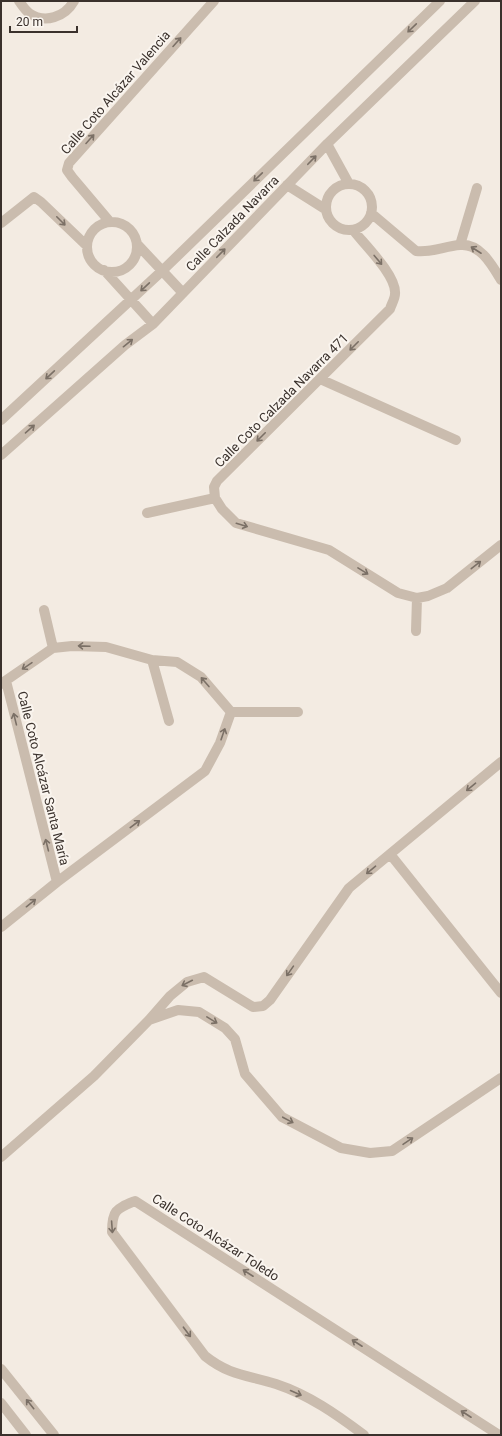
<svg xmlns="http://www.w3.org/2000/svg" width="502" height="1436" font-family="Roboto,sans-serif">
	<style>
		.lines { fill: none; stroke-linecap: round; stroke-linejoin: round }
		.minor { stroke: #cabcae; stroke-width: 10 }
		.oneway { stroke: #7b7066 }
		.labels { text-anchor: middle; stroke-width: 4; stroke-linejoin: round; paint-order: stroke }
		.street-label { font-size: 13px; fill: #3a312c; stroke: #faf5ef }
	</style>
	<rect width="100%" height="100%" fill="#f3ebe2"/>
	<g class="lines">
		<!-- minor -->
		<path class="minor" d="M 19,1 C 22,5 25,10 29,13 C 45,24 65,17 74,1
			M 327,144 L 349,184
			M326 207a23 23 0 1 1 46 0a23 23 0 1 1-46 0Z
			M 287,185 L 325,209
			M 371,213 L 416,251 C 432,253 445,246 460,245 C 480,243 492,265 501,280
			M 110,222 L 72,177 L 67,170 L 69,163 L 214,1
			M87 247a25 25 0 1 1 50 0a25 25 0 1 1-50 0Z
			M 1,223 L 34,197 L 41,202 L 87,246
			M 353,230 C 364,244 397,276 395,294 C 395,299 391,305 390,309 L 217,481 L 214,487 L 215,498 L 222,509 L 236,523 L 329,550 L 398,593 L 417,598 L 428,596 L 447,588 L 501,545
			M 137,244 L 183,293
			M 460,245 L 477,188
			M 104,270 L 153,324
			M 320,379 L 456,440
			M 1,420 L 163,270 L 440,1
			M 1,455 L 125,345 L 153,324 L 327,144 L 475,1
			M 147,513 L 215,498
			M 44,610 L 53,648
			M 416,631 L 417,598
			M 152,660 L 169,721
			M 6,681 L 57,882
			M 1,684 L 53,648 L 72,646 L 106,647 L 152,660 L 177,662 L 201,677 L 231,712
			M 231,712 L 298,712
			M 390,854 L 501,993
			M 1,927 L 57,882 L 205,771 L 220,743 L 231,712
			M 149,1020 L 178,1010 L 199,1012 L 225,1028 L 235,1039 L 245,1074 L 282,1117 L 341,1148 L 370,1153 L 392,1151 L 501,1078
			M 1,1157 L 94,1076 L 149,1020 L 170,996 L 187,982 L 204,977 L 253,1007 L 263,1006 L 270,1000 L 349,888 L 501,762
			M 1,1369 L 54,1435
			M 1,1403 L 26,1435
			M 364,1435 C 336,1414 309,1395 276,1384 C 248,1375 230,1376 205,1356 L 112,1232 C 112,1210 116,1209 135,1201 L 499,1435"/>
	</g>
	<!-- one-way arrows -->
	<defs><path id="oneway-shaft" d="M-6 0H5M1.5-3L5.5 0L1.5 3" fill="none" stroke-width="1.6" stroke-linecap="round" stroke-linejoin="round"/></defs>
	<g class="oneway">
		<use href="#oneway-shaft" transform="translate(412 28) rotate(136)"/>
		<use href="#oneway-shaft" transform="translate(177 42) rotate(-48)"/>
		<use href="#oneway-shaft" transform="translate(90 139) rotate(-48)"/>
		<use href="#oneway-shaft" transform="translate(312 160) rotate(-46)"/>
		<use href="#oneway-shaft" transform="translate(258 177) rotate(136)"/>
		<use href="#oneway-shaft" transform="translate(61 221) rotate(45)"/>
		<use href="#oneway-shaft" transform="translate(476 250) rotate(-147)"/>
		<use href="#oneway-shaft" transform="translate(221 253) rotate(-46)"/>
		<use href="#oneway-shaft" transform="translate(378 260) rotate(50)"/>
		<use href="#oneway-shaft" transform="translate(145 287) rotate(137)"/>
		<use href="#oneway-shaft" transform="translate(128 343) rotate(-39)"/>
		<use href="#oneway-shaft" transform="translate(354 346) rotate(135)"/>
		<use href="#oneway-shaft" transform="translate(50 375) rotate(137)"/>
		<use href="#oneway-shaft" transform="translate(30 429) rotate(-41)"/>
		<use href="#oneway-shaft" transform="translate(261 437) rotate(135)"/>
		<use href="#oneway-shaft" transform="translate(242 525) rotate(17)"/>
		<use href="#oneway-shaft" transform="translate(476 565) rotate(-38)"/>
		<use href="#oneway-shaft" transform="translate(363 571) rotate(32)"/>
		<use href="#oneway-shaft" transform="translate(84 646) rotate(-178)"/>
		<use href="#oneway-shaft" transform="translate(27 666) rotate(146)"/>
		<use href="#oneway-shaft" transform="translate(205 682) rotate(-131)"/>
		<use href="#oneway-shaft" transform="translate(15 719) rotate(-104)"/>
		<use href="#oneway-shaft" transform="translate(223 734) rotate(-71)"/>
		<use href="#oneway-shaft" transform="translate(471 787) rotate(140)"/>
		<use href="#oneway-shaft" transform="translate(135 824) rotate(-37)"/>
		<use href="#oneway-shaft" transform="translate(47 845) rotate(-104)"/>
		<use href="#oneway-shaft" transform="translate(371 870) rotate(140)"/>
		<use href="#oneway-shaft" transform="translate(31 903) rotate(-39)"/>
		<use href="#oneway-shaft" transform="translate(290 971) rotate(125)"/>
		<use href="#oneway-shaft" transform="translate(187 983) rotate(153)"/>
		<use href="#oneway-shaft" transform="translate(212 1020) rotate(31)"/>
		<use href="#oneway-shaft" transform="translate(288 1120) rotate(28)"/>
		<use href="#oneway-shaft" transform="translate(408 1141) rotate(-34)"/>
		<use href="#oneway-shaft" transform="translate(112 1227) rotate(86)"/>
		<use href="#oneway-shaft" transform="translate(248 1273) rotate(-147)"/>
		<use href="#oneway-shaft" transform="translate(187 1332) rotate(53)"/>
		<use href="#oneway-shaft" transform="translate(357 1343) rotate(-147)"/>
		<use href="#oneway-shaft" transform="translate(296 1393) rotate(24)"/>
		<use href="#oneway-shaft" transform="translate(30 1404) rotate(-129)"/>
		<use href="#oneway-shaft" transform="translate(466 1414) rotate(-147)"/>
	</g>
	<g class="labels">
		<!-- street labels -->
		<g class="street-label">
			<text transform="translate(115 92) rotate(-49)" y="5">Calle Coto Alcázar Valencia</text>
			<text transform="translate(232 223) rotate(-46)" y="5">Calle Calzada Navarra</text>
			<text transform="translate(281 400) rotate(-45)" y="5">Calle Coto Calzada Navarra 471</text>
			<text transform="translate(44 778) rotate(76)" y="5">Calle Coto Alcázar Santa María</text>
			<text transform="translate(216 1237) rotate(33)" y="5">Calle Coto Alcázar Toledo</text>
		</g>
	</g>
	<!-- border -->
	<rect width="502" height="1436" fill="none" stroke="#3a312c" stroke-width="4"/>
	<!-- scale -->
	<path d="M10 26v6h67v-6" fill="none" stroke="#3a312c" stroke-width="2"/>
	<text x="16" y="26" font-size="12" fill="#3a312c" stroke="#faf5ef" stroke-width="3" paint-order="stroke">20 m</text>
</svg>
